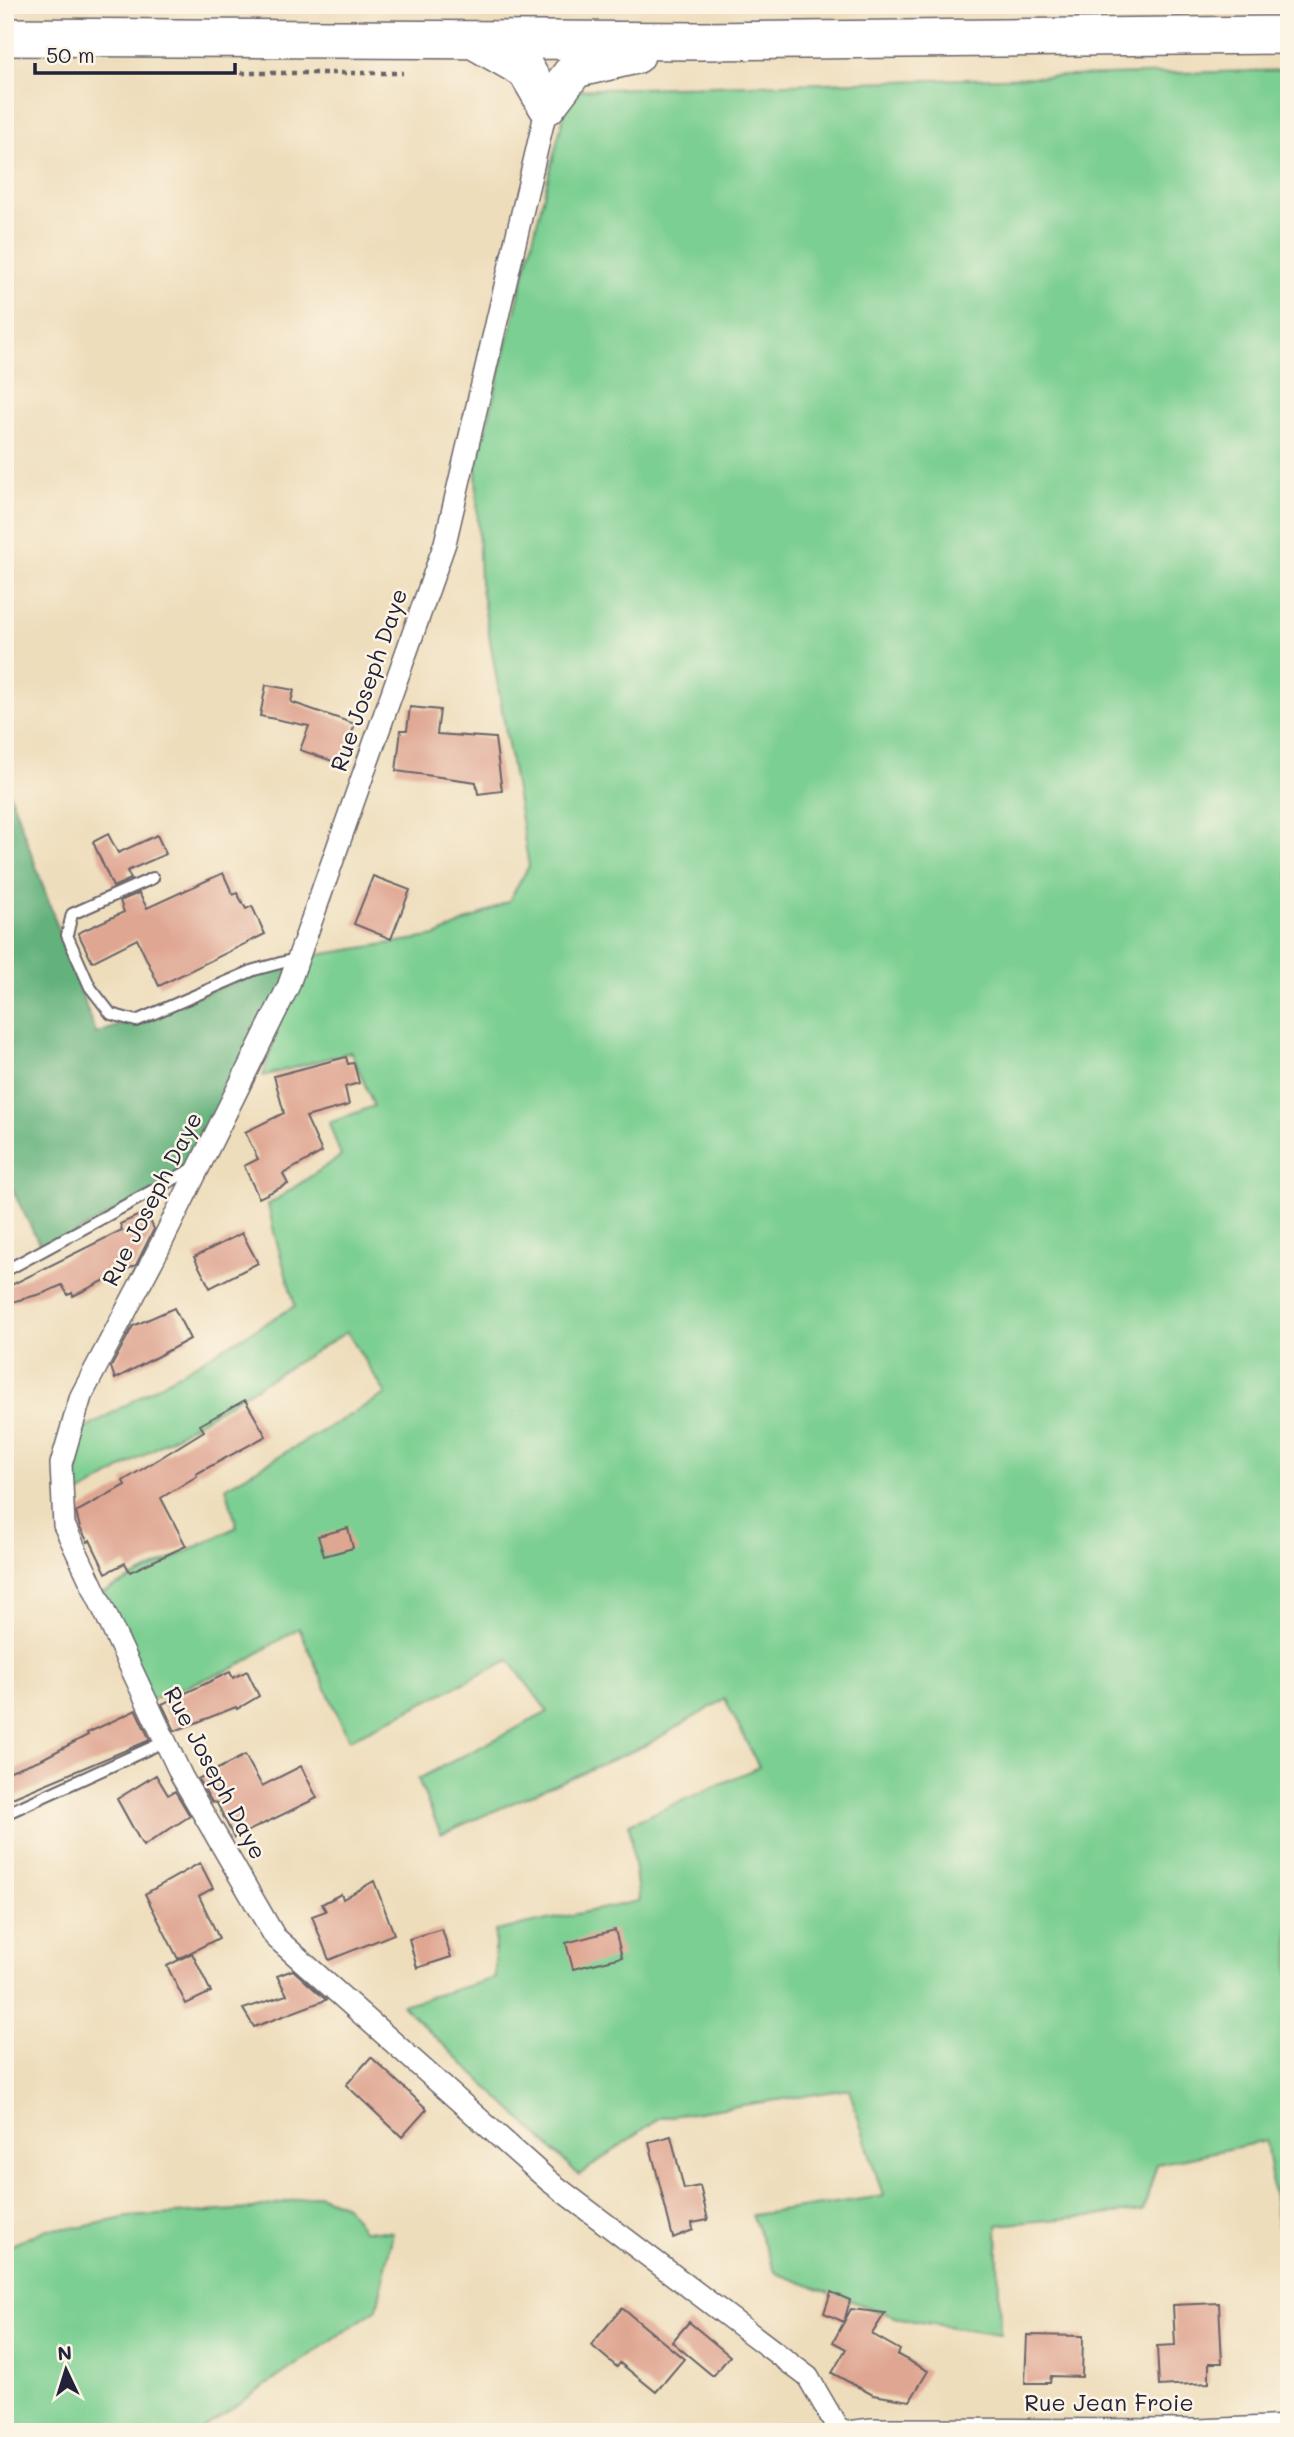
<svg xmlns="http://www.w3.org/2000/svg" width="1294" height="2437" font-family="Mali,sans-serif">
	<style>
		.green { fill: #7bcf92; stroke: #4e7866; stroke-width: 2 }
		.forest { fill: #64b27c; stroke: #436a5c; stroke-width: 2 }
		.building { fill: #dfa692 }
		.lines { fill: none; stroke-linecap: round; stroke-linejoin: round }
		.lane-casing { stroke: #696368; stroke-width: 14 }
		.street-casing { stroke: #696368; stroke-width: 24 }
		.highway-casing { stroke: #696368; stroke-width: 40 }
		.path { stroke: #696368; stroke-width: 4.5; stroke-dasharray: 5 5; stroke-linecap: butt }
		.lane { stroke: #fff; stroke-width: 10 }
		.street { stroke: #fff; stroke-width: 21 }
		.highway { stroke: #fff; stroke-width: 37 }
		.labels { text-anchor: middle; stroke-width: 5; stroke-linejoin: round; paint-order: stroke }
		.street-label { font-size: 23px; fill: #22223b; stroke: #fcf5e5 }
	</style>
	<rect width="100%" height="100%" fill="#fcf5e5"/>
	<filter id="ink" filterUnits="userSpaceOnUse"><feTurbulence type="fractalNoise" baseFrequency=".0143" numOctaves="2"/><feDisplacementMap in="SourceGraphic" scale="14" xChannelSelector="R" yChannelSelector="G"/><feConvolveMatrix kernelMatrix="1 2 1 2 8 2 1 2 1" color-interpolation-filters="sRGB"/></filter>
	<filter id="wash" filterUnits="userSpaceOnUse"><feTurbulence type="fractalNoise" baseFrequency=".00686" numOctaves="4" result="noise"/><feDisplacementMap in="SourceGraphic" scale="28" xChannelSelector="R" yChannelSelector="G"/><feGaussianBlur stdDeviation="1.57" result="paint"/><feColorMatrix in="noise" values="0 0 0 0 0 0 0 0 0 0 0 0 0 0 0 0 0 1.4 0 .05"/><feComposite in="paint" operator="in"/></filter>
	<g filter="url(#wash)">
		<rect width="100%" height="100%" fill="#edb"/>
		<!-- green -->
		<path class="green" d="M 1289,70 L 1289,2227 L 1278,2226 L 1266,2141 L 1157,2164 L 1143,2211 L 997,2225 L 1000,2334 L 900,2319 L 776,2273 L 752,2215 L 883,2196 L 849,2089 L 659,2118 L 579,2175 L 402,2005 L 495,1978 L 495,1931 L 639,1901 L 629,1824 L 759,1767 L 725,1699 L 646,1745 L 441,1834 L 418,1779 L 548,1712 L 509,1660 L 349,1740 L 299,1628 L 234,1668 L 147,1701 L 96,1596 L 237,1527 L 226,1487 L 386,1394 L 347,1332 L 73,1498 L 83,1430 L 295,1306 L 274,1232 L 268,1205 L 341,1156 L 329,1123 L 374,1106 L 351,1052 L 263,1076 L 299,958 L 436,936 L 509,901 L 529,866 L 480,582 L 476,469 L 570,90 Z
			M 318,2195 L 346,2206 L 363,2230 L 393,2232 L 377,2309 L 198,2432 L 5,2432 L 5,2248 L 47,2229 L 82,2227 L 128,2217 L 253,2209 Z"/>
		<!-- forest -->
		<path class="forest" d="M 10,794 L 96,1034 L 299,958 L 197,1167 L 43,1251 L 5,1175 L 5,797 Z"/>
		<g id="blocks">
			<!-- building -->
			<path class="building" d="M 266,685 L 294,690 L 291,702 L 355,724 L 341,764 L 300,750 L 309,726 L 260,716 Z
				M 410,707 L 440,710 L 437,734 L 495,738 L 502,791 L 478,794 L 476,782 L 396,771 L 401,730 L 407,730 Z
				M 108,834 L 118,853 L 157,835 L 166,854 L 127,871 L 131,879 L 113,887 L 93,842 Z
				M 223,873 L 233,895 L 237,893 L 246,909 L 252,906 L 265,934 L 159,986 L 137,939 L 92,962 L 78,933 L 124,912 L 120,901 L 139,893 L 147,908 Z
				M 373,876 L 410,890 L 391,939 L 354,924 Z
				M 346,1057 L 348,1064 L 354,1063 L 359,1083 L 345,1087 L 349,1105 L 306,1117 L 322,1152 L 283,1174 L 288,1184 L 259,1198 L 244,1166 L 258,1159 L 245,1132 L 284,1113 L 274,1076 Z
				M 146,1212 L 154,1229 L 136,1265 L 73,1296 L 72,1293 L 68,1295 L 62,1285 L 44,1293 L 5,1304 L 5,1288 L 122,1230 L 120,1224 Z
				M 242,1233 L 258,1263 L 210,1288 L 194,1257 Z
				M 174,1308 L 190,1339 L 115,1379 L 111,1367 L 133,1326 Z
				M 245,1400 L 266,1436 L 196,1474 L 197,1476 L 161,1498 L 186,1546 L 130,1572 L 125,1563 L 106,1573 L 90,1540 L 88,1542 L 80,1528 L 76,1512 L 125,1485 L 123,1481 L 204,1431 L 200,1425 Z
				M 348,1528 L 353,1548 L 324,1556 L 318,1536 Z
				M 247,1671 L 259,1696 L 237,1709 L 236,1707 L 175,1731 L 162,1704 L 230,1672 L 233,1678 Z
				M 136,1710 L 150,1740 L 5,1801 L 5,1773 L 42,1759 L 88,1735 L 87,1733 Z
				M 245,1755 L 262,1786 L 301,1766 L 317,1798 L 234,1838 L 217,1803 L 212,1802 L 198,1779 Z
				M 156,1775 L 168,1795 L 175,1791 L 190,1816 L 143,1846 L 117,1799 Z
				M 200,1863 L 213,1888 L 199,1896 L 219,1938 L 178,1959 L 145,1894 Z
				M 374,1881 L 394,1934 L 329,1960 L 312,1916 L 326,1911 L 322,1904 L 341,1894 L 343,1899 Z
				M 442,1929 L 451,1957 L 417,1968 L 409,1939 Z
				M 615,1930 L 622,1957 L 573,1969 L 566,1943 Z
				M 192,1953 L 211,1992 L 186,2004 L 167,1966 Z
				M 293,1970 L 326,2000 L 254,2027 L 243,2009 L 287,1995 L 277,1976 Z
				M 371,2057 L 427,2109 L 402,2137 L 346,2085 Z
				M 671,2136 L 684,2189 L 700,2186 L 708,2220 L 692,2223 L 693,2230 L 673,2238 L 649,2142 Z
				M 831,2292 L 850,2300 L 844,2322 L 824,2313 Z
				M 1219,2303 L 1222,2363 L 1209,2363 L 1209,2383 L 1159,2386 L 1157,2346 L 1175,2345 L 1173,2305 Z
				M 622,2308 L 684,2359 L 656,2392 L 620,2363 L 617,2367 L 591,2345 Z
				M 851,2309 L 885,2313 L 872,2334 L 900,2350 L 898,2355 L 928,2371 L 910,2401 L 873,2395 L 832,2373 L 846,2349 L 833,2342 Z
				M 689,2322 L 730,2356 L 713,2376 L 672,2342 Z
				M 1027,2335 L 1083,2336 L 1082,2377 L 1051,2376 L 1050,2383 L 1025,2383 Z"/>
		</g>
	</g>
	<g filter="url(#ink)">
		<use href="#blocks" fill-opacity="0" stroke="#696368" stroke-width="2"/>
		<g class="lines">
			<defs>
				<path id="lane" d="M 153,878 L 72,914 L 67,935 L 90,987 L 111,1014 L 136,1021 L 254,970 L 299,958
					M 5,1271 L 196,1167
					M 5,1814 L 166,1741"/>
				<path id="street" d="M 547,106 L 445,543 L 288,987 L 157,1252 L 81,1396 L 61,1464 L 64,1525 L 182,1777 L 275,1937 L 549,2181 L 808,2377 L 840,2432
					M 846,2432 L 872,2429 L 1198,2430 L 1289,2426"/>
				<path id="highway" d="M 5,37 L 701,41 L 1289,35
					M 477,42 L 526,70 L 547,106 L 575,69 L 636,55"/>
			</defs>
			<!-- lane casing -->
			<use href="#lane" class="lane-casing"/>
			<!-- street casing -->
			<use href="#street" class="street-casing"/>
			<!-- highway casing -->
			<use href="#highway" class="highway-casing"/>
			<!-- path -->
			<path class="path" d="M 241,73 L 403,73"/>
			<!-- lane -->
			<use href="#lane" class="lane"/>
			<!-- street -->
			<use href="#street" class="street"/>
			<!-- highway -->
			<use href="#highway" class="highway"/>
		</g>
	</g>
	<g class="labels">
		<!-- street labels -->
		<g class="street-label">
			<text transform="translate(369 680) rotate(-71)" y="8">Rue Joseph Daye</text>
			<text transform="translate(152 1199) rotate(-63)" y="8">Rue Joseph Daye</text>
			<text transform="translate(215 1773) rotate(62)" y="8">Rue Joseph Daye</text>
			<text x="1109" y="2411">Rue Jean Froie</text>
		</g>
	</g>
	<!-- margin -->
	<rect width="1294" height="2437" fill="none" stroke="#fcf5e5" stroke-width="28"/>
	<!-- north arrow -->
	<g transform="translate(66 2370) rotate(356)" stroke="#fcf5e5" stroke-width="5" paint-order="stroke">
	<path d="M0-5L12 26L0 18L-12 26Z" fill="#22223b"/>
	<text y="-10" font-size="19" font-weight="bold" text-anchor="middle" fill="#22223b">N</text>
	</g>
	<!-- scale -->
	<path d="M35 63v10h200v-10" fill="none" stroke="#22223b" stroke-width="3.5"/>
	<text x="46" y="63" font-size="21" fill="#22223b" stroke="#fcf5e5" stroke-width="5" paint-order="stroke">50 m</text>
</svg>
